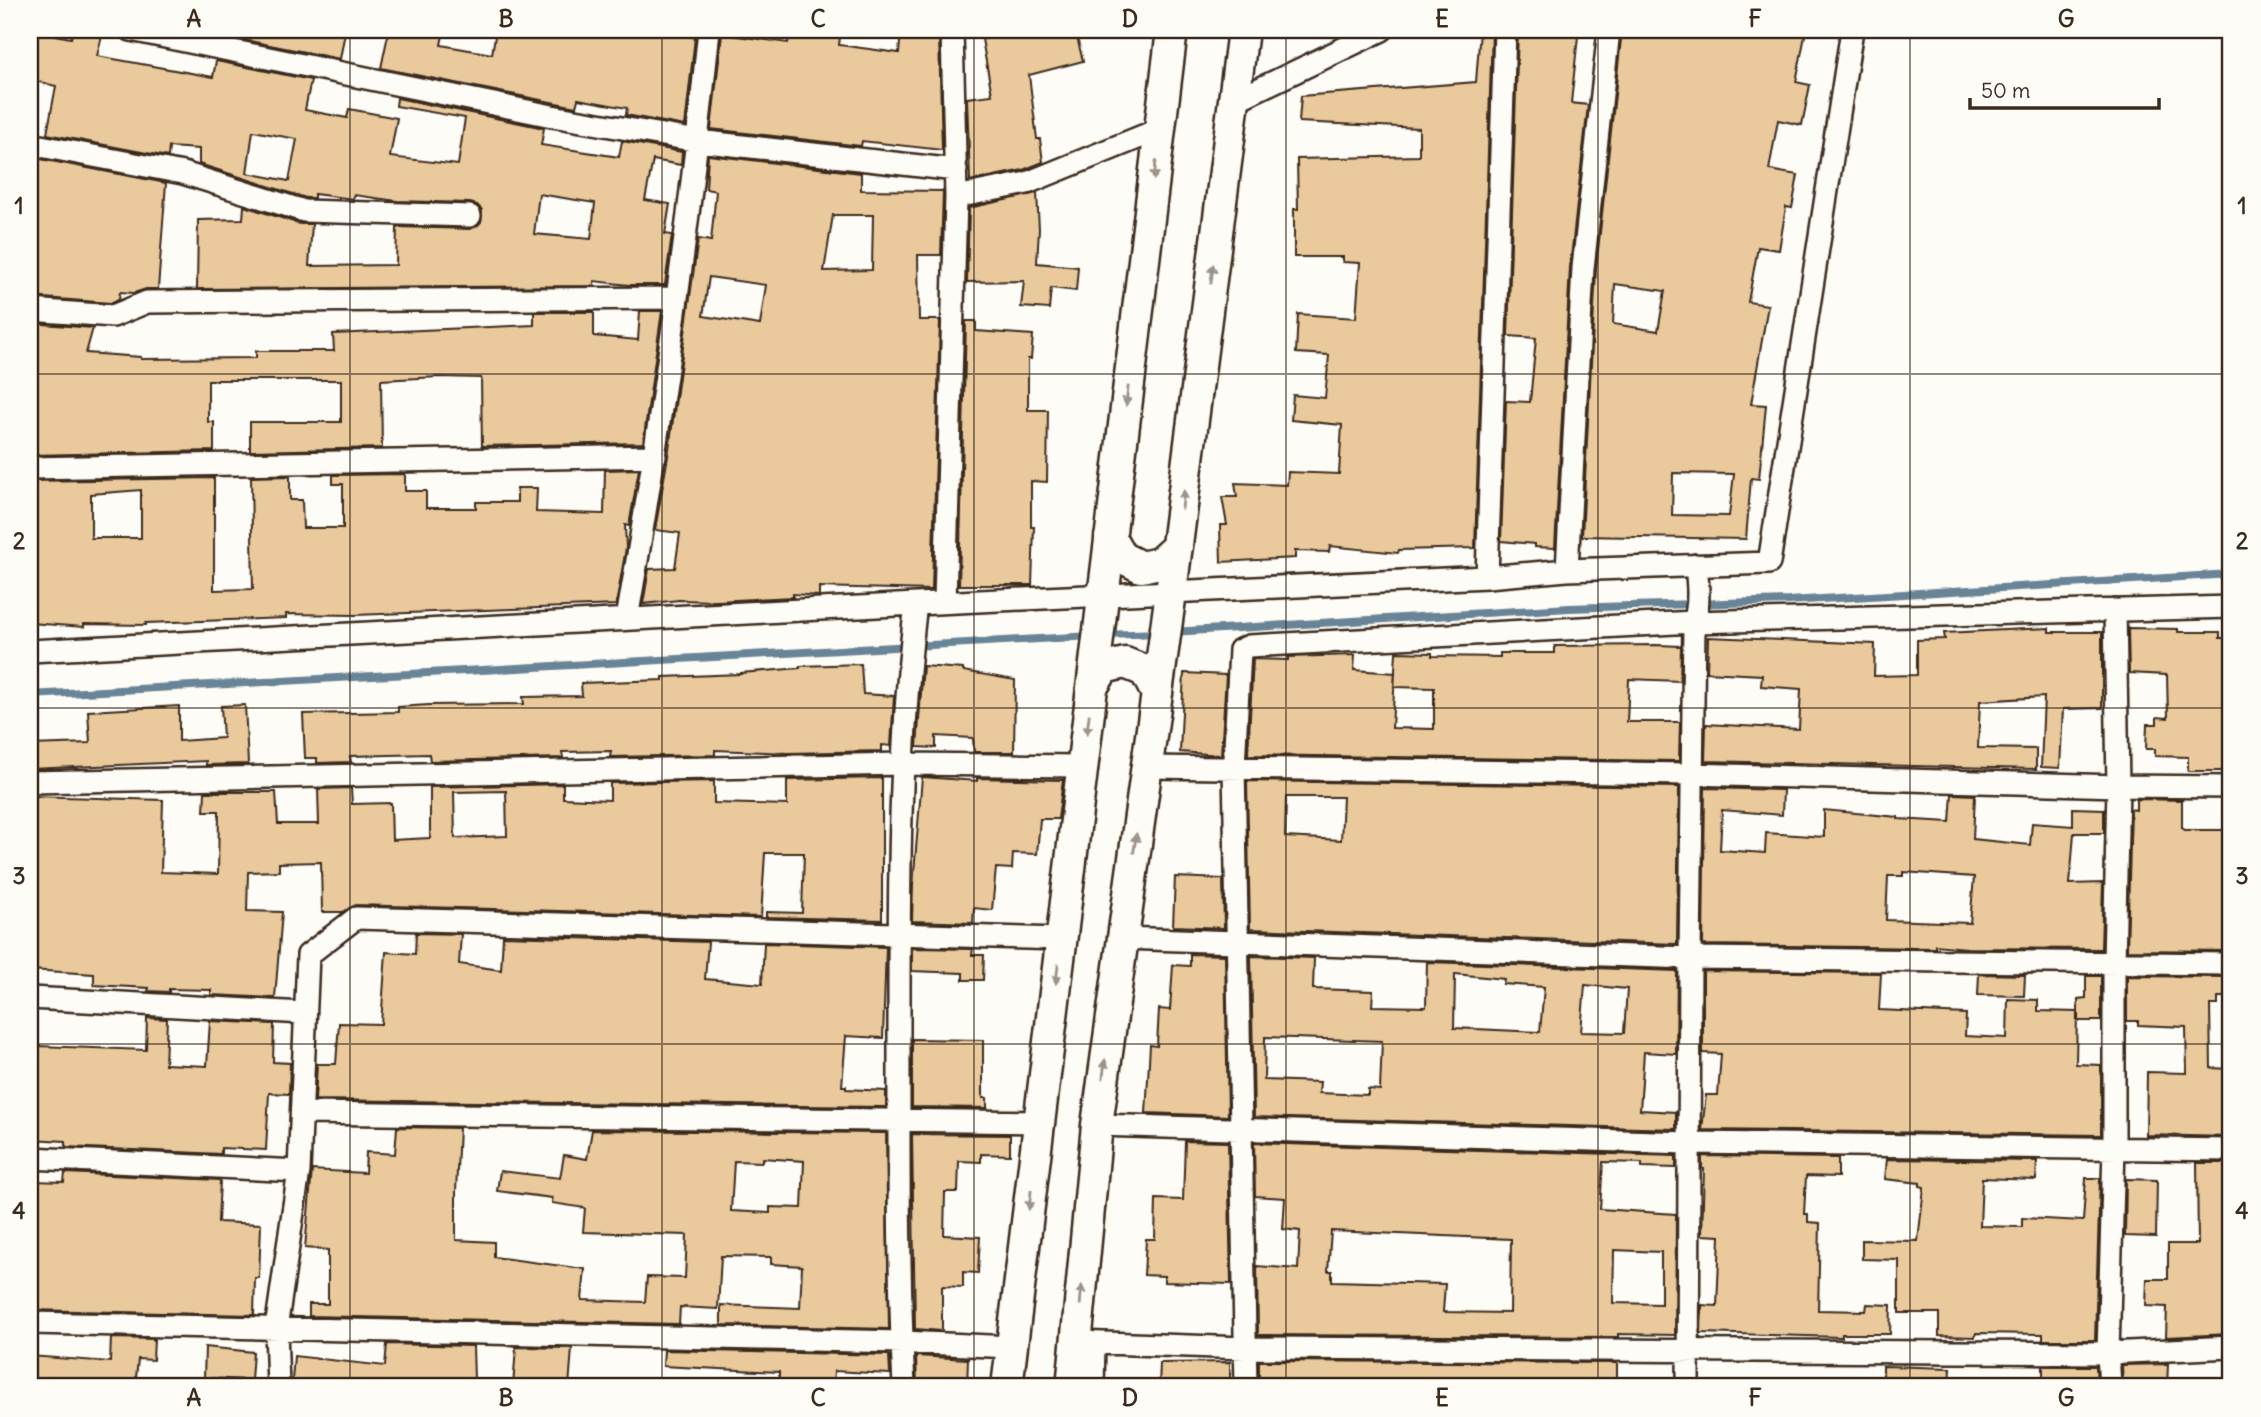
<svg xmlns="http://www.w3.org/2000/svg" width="2261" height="1417" font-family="Delius,sans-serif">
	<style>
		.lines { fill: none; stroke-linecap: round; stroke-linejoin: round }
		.stream { stroke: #698496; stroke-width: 8 }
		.building { fill: #eaca9c; stroke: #3b2a1e; stroke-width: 2; fill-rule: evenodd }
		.street-casing { stroke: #3b2a1e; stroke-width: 26 }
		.secondary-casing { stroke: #3b2a1e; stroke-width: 35 }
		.street { stroke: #fdfcf7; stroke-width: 21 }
		.secondary { stroke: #fdfcf7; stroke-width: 30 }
		.oneway { fill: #9c938a }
		.grid { fill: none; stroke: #3b2a1e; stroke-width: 2; stroke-opacity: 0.55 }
		.neatline { fill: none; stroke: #3b2a1e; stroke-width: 2.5 }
		.grid-label { font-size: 23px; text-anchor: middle; font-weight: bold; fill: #3b2a1e }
	</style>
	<rect width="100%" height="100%" fill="#fdfcf7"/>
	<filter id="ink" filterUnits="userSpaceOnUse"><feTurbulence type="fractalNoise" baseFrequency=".0143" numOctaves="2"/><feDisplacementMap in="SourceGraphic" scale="14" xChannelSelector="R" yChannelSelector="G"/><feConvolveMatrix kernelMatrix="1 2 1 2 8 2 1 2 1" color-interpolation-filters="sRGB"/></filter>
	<g filter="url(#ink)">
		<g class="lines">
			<!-- stream -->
			<path class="stream" d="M 1172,632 L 1569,608 L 1789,601 L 2231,574
				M 1106,635 L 1159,633
				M 30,695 L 1093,636"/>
		</g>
		<!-- building -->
		<path class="building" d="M 30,30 L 71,38 L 73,30 L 102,36 L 97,56 L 213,77 L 216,61 L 311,80 L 305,110 L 347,118 L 349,109 L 397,118 L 390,157 L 458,165 L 465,118 L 396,106 L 397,98 L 544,128 L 541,145 L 619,157 L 622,141 L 682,152 L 681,165 L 653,160 L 645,200 L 670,204 L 665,234 L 672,235 L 665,285 L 629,285 L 594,281 L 594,286 L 197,289 L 198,220 L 243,219 L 244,206 L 300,224 L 312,224 L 309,266 L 396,265 L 397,227 L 470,229 L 481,222 L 482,210 L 477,205 L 470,203 L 397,201 L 354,195 L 353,199 L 314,194 L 314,198 L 306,198 L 199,164 L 199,149 L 169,147 L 168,157 L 47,134 L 56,86 L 30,80 ZM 253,131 L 297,139 L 289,181 L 247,173 ZM 539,194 L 595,203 L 591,239 L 534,234 Z
			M 221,30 L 335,30 L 345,32 L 340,59 L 220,35 Z
			M 389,30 L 444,30 L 441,45 L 492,54 L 496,30 L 531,30 L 551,34 L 552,30 L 656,30 L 695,37 L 685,126 L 626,115 L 627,108 L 578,99 L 576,107 L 381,68 Z
			M 790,30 L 841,30 L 839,45 L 899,53 L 901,32 L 939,35 L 942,150 L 862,141 L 861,146 L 711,129 L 722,34 L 788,43 Z
			M 1015,30 L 1075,30 L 1083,61 L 1029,75 L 1037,139 L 1040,139 L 1043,162 L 1023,170 L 970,181 L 967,98 L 992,95 L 982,39 L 1016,34 Z
			M 1480,30 L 1492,30 L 1475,548 L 1399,550 L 1398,553 L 1330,546 L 1329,552 L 1295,551 L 1295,558 L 1221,562 L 1220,525 L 1227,525 L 1222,497 L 1237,497 L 1235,483 L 1287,485 L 1288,472 L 1339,474 L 1342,425 L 1291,420 L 1293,395 L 1325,398 L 1329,355 L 1296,353 L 1298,314 L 1356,318 L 1360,263 L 1343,262 L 1343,257 L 1294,257 L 1294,209 L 1298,209 L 1297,159 L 1419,156 L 1419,128 L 1299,122 L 1301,96 L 1476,82 Z
			M 1518,30 L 1572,30 L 1571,36 L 1578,36 L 1571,103 L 1588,105 L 1570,267 L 1555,548 L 1534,547 L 1534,544 L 1501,541 L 1506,401 L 1530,402 L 1536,338 L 1508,336 Z
			M 1622,30 L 1731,30 L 1776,37 L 1778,30 L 1806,30 L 1796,82 L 1810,85 L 1802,125 L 1778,120 L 1769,170 L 1798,175 L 1792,208 L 1786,207 L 1779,250 L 1758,247 L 1748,302 L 1768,305 L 1751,404 L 1766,405 L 1759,479 L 1751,478 L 1746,539 L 1582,536 L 1596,269 ZM 1615,284 L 1665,291 L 1658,331 L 1613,324 ZM 1673,473 L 1734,474 L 1729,516 L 1672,515 Z
			M 708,155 L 861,173 L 861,190 L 943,191 L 941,255 L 918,255 L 919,320 L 940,320 L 932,590 L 819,587 L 819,596 L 793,594 L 793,597 L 718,601 L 679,600 L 643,604 L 649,569 L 675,568 L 680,533 L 655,530 L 668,456 L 698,239 L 711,241 L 716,191 L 706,189 ZM 833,215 L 873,215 L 872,270 L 824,271 ZM 709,277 L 766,285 L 760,325 L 703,316 Z
			M 30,157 L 166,183 L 158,289 L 146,289 L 134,293 L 120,292 L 119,299 L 111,303 L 30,297 Z
			M 1037,193 L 1039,229 L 1037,263 L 1078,267 L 1076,291 L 1051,288 L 1049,309 L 1021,307 L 1024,281 L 967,282 L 969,208 Z
			M 640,311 L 662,311 L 643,443 L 482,446 L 481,378 L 439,377 L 381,380 L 382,448 L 250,451 L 250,422 L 341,422 L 341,380 L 208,380 L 208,422 L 214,422 L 214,451 L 30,455 L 30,323 L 93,328 L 86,353 L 141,357 L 141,359 L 256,358 L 256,351 L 334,351 L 333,334 L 534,325 L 534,312 L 594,312 L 594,336 L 638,340 Z
			M 966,321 L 976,321 L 976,331 L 1033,335 L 1031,359 L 1028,359 L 1028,410 L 1048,410 L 1047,482 L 1031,481 L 1031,527 L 1034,527 L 1032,585 L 959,585 Z
			M 639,469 L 629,526 L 625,525 L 626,548 L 616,605 L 355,615 L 286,614 L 286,618 L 146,623 L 146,625 L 84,624 L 84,627 L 30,623 L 30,481 L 214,478 L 214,590 L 253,589 L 251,477 L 290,476 L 290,500 L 302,500 L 303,528 L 343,528 L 343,484 L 333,484 L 333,475 L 405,474 L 405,491 L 426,491 L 426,508 L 476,508 L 476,502 L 517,502 L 517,488 L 537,488 L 536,512 L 604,514 L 605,470 ZM 141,490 L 141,538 L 91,538 L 91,494 Z
			M 2049,628 L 2049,632 L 2102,632 L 2102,708 L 2063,709 L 2060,768 L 2041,767 L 2044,697 L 1980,701 L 1978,748 L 2036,749 L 2036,769 L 1705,761 L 1706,724 L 1799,729 L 1801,689 L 1761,686 L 1762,675 L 1707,672 L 1708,637 L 1875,644 L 1874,676 L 1917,675 L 1917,640 L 1945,639 L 1944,633 Z
			M 2128,628 L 2178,629 L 2178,632 L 2220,632 L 2220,638 L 2231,638 L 2231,771 L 2188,771 L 2188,757 L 2155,756 L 2155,749 L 2146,749 L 2147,724 L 2157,724 L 2157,717 L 2168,718 L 2167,675 L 2129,673 Z
			M 1657,645 L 1681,646 L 1680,681 L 1629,679 L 1627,722 L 1680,722 L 1679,761 L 1248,755 L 1253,659 L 1288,660 L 1288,657 L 1355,655 L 1354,670 L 1395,673 L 1392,728 L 1434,729 L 1434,688 L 1394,687 L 1396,652 L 1432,653 L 1432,656 L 1500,657 L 1500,653 L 1555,653 L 1555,646 Z
			M 861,664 L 863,694 L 894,696 L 891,746 L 882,745 L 882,751 L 788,753 L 715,750 L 715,755 L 610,757 L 611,751 L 562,752 L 563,758 L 430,761 L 429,754 L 350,756 L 351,762 L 317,763 L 317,758 L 305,758 L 303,714 L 398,712 L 398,707 L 429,705 L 524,704 L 523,697 L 582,696 L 581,683 L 663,680 L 663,677 L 741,674 L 741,673 L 800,668 L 800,666 Z
			M 923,666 L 963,669 L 963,671 L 1015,680 L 1014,752 L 974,752 L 973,738 L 936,736 L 936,748 L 917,747 Z
			M 1184,673 L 1226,675 L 1221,755 L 1180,752 Z
			M 245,705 L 248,764 L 206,765 L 206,761 L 30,769 L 30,745 L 90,743 L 88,711 L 179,706 L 179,741 L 223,738 L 221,706 Z
			M 922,777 L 977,781 L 977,778 L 1063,780 L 1058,819 L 1040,819 L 1037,854 L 1013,853 L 1012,869 L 996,868 L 992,910 L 974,908 L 973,923 L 912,921 L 913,885 Z
			M 882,778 L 882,920 L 766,917 L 766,912 L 802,913 L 804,853 L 765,853 L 761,917 L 356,905 L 343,912 L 322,912 L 321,862 L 279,863 L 279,871 L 248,872 L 247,911 L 282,912 L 275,998 L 211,995 L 211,990 L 169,989 L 169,992 L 148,991 L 149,988 L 94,985 L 94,974 L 30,970 L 30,796 L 163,800 L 161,872 L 218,874 L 219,811 L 204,811 L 205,792 L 276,792 L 278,824 L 319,824 L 318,789 L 351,788 L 352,804 L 391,803 L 392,840 L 430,838 L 430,787 L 563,784 L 563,798 L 610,800 L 610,783 L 714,781 L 714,803 L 787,805 L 787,780 ZM 506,791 L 507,836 L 455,838 L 454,792 Z
			M 1247,781 L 1679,787 L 1677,944 L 1250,929 ZM 1286,797 L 1343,797 L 1341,840 L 1285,837 Z
			M 1705,788 L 1783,790 L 1782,815 L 1722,810 L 1720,850 L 1765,853 L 1766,833 L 1824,837 L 1824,810 L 1898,817 L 1898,819 L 1950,822 L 1952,794 L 1975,795 L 1973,839 L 2030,845 L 2032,823 L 2073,826 L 2073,808 L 2104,809 L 2104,833 L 2074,833 L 2070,884 L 2103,883 L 2101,949 L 1967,948 L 1935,945 L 1935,948 L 1703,945 ZM 1903,872 L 1974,877 L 1970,923 L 1886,920 L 1888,876 L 1903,876 Z
			M 2136,799 L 2182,800 L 2182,828 L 2185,830 L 2231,830 L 2231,951 L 2127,950 L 2131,809 L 2136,810 Z
			M 1175,877 L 1223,879 L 1224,928 L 1173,926 Z
			M 416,933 L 461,934 L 459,964 L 501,970 L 503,936 L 708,942 L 705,979 L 762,984 L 764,943 L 886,947 L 883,1038 L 846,1036 L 842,1086 L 846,1086 L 846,1089 L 886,1091 L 886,1107 L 315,1100 L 317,1064 L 336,1064 L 339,1023 L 381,1024 L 386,952 L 415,954 Z
			M 912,948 L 973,949 L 972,955 L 984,955 L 983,980 L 963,980 L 963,973 L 912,971 Z
			M 1190,954 L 1225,955 L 1228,1116 L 1146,1113 L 1150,1045 L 1157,1046 L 1159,1009 L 1170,1010 L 1173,965 L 1190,966 Z
			M 1251,956 L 1314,958 L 1313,989 L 1373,991 L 1372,1006 L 1426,1007 L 1427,962 L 1677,971 L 1676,1054 L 1644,1052 L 1640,1110 L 1676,1112 L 1676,1129 L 1254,1117 ZM 1455,974 L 1504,979 L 1503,984 L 1544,987 L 1540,1032 L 1454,1028 ZM 1585,985 L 1627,989 L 1624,1033 L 1581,1032 ZM 1265,1037 L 1382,1041 L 1380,1090 L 1368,1089 L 1368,1095 L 1319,1093 L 1320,1082 L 1264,1080 Z
			M 1703,971 L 1881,973 L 1879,1010 L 1966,1014 L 1965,1036 L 2007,1038 L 2008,999 L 2038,1000 L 2038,1011 L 2077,1012 L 2076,1064 L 2101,1065 L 2101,1135 L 1702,1130 L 1706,1095 L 1718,1095 L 1721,1054 L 1703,1053 Z
			M 1979,974 L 2025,975 L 2024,996 L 1978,995 Z
			M 2086,976 L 2101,976 L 2101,1021 L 2078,1021 L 2078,999 L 2086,998 Z
			M 2127,976 L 2231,977 L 2231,987 L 2228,987 L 2227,997 L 2218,997 L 2218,1005 L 2210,1005 L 2211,1068 L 2231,1069 L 2231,1137 L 2146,1135 L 2147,1072 L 2187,1073 L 2186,1027 L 2138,1025 L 2138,1021 L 2127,1021 Z
			M 147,1018 L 167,1019 L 165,1064 L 207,1066 L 210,1021 L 274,1024 L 273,1062 L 290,1063 L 289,1094 L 269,1093 L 266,1150 L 221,1148 L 221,1154 L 66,1147 L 66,1141 L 30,1139 L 30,1055 L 39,1056 L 39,1046 L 146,1050 Z
			M 912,1039 L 983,1040 L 983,1098 L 987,1098 L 987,1108 L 912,1107 Z
			M 397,1127 L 459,1128 L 456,1192 L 456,1240 L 494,1242 L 494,1257 L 585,1269 L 582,1300 L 645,1302 L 647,1277 L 685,1278 L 687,1235 L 583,1232 L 585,1208 L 552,1203 L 552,1198 L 497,1191 L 500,1171 L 560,1178 L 564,1155 L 587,1159 L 592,1130 L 886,1133 L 889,1329 L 721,1325 L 721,1305 L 800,1308 L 802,1266 L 771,1264 L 771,1257 L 721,1256 L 718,1309 L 680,1307 L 679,1324 L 309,1316 L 309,1304 L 328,1304 L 328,1250 L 305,1248 L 312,1170 L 365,1173 L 366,1152 L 395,1154 ZM 762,1158 L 804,1161 L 802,1208 L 770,1207 L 770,1213 L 731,1211 L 734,1161 L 762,1162 Z
			M 912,1134 L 1010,1135 L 1010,1155 L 981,1154 L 981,1162 L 959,1161 L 958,1192 L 945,1192 L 944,1235 L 980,1237 L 978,1273 L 963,1272 L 963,1287 L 942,1286 L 942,1331 L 915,1329 Z
			M 1185,1141 L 1228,1142 L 1231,1284 L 1164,1282 L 1164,1276 L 1144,1275 L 1146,1239 L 1155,1239 L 1156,1199 L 1183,1200 Z
			M 1254,1143 L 1676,1156 L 1676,1168 L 1642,1167 L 1642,1163 L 1603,1162 L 1600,1209 L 1676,1214 L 1675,1335 L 1618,1334 L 1618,1337 L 1258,1335 L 1257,1266 L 1298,1269 L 1300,1231 L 1283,1229 L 1285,1198 L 1255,1196 ZM 1331,1231 L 1511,1239 L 1510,1313 L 1443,1312 L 1445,1284 L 1332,1281 L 1332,1271 L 1328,1271 ZM 1614,1250 L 1661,1252 L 1661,1304 L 1613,1303 Z
			M 1702,1156 L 1838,1158 L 1838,1177 L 1806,1176 L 1804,1214 L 1808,1214 L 1808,1222 L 1820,1223 L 1818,1310 L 1866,1311 L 1867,1304 L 1891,1305 L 1890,1334 L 1842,1334 L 1842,1337 L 1701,1333 L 1702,1305 L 1717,1306 L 1720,1236 L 1702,1235 L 1704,1169 L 1702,1169 Z
			M 1887,1159 L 2037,1161 L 2036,1180 L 1982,1178 L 1980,1226 L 2022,1227 L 2022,1218 L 2083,1221 L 2086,1178 L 2100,1178 L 2095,1340 L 2043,1340 L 2043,1334 L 1976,1333 L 1975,1337 L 1939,1336 L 1939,1313 L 1899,1313 L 1899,1260 L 1862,1259 L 1862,1240 L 1918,1241 L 1924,1187 L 1920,1186 L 1920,1183 L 1885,1179 Z
			M 2197,1163 L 2231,1163 L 2230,1334 L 2166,1337 L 2167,1307 L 2146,1306 L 2147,1279 L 2168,1279 L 2168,1244 L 2198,1244 Z
			M 65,1173 L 220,1180 L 218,1222 L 261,1224 L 259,1278 L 255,1278 L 254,1315 L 30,1310 L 30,1203 L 32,1204 L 33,1181 L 64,1182 Z
			M 2126,1179 L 2157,1180 L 2156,1237 L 2125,1236 Z
			M 111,1338 L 154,1339 L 153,1360 L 138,1359 L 135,1387 L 30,1387 L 30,1356 L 110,1362 Z
			M 387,1344 L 473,1346 L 474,1380 L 445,1380 L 444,1387 L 323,1387 L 323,1384 L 292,1381 L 294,1356 L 385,1366 Z
			M 205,1347 L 253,1352 L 251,1380 L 204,1378 Z
			M 516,1347 L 572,1348 L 569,1387 L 513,1387 Z
			M 664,1350 L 889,1355 L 890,1374 L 834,1371 L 833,1387 L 779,1387 L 779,1372 L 663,1366 Z
			M 916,1356 L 968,1359 L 967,1387 L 917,1387 Z
			M 1259,1361 L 1617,1363 L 1617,1387 L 1507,1387 L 1507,1383 L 1400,1379 L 1400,1387 L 1292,1387 L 1292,1381 L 1259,1381 Z
			M 1230,1362 L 1230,1384 L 1191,1384 L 1191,1387 L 1159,1387 L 1160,1363 Z
			M 2168,1364 L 2167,1387 L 2123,1387 L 2122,1365 Z
			M 1883,1366 L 1951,1368 L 1950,1387 L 1883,1387 Z
			M 2043,1366 L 2096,1366 L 2097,1384 L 2043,1380 Z"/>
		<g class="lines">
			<defs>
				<path id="street" d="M 131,30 L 552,116 L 698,141 L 956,170
					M 1234,101 L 1382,30
					M 30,144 L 183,173 L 304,211 L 470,216
					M 956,197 L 1027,183 L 1160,129
					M 30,310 L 113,316 L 147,302 L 677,298
					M 30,468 L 655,456
					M 1567,570 L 1583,268 L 1609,30
					M 1487,577 L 1505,30
					M 945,602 L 956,197 L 952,30
					M 627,619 C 661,424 689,227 709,30
					M 30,651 L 916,604 L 1487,577 L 1567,570 L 1769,563 L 1852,30
					M 1147,767 L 1691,774 L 2118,786 L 2231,787
					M 30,782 L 903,764 L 1083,766
					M 1121,938 L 1690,958 L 2231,964
					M 30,998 L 304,1013
					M 302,1113 L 1039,1122
					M 1097,1125 L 1689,1143 L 2231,1150
					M 30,1158 L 299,1171
					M 30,1323 L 902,1342 L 1012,1347
					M 1076,1342 L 1245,1348 L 2108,1353 L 2231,1347
					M 278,1387 L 276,1329 L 299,1171 L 308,955 L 356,918 L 1062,939
					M 904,1387 C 898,1266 899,1143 899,1022 C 899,882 899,742 916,604
					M 1093,1387 L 1094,1343
					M 1246,1387 L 1234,767 L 1240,650 L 1249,646 L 1694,622 L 2231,607
					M 1688,1387 L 1690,958 L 1694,622 C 1700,604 1698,584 1696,565
					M 2110,1387 L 2108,1353 L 2114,1148 L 2114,963 L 2118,786 L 2115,610"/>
				<path id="secondary" d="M 1110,537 L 1121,557 L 1141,567 L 1159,563 L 1177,547
					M 1093,686 L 1104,668 L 1125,663 L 1145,671 L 1157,694
					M 1007,1387 L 1172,30
					M 1072,1387 L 1097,1125 L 1171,592 L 1243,30"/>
			</defs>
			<!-- street casing -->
			<use href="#street" class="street-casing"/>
			<!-- secondary casing -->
			<use href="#secondary" class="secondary-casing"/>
			<!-- street -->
			<use href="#street" class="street"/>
			<!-- secondary -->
			<use href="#secondary" class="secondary"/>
		</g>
		<!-- one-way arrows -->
		<defs><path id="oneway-solid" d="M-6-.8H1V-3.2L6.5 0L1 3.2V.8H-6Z" transform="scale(1.75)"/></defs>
		<g class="oneway">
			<use href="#oneway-solid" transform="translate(1155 170) rotate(97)"/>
			<use href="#oneway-solid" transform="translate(1212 274) rotate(-83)"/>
			<use href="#oneway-solid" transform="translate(1127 396) rotate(97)"/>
			<use href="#oneway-solid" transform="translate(1183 500) rotate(-83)"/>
			<use href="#oneway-solid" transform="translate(1088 724) rotate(97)"/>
			<use href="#oneway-solid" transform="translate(1135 843) rotate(-82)"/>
			<use href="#oneway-solid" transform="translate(1057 974) rotate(97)"/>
			<use href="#oneway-solid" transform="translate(1104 1069) rotate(-83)"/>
			<use href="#oneway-solid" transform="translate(1030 1200) rotate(97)"/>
			<use href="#oneway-solid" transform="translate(1081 1295) rotate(-85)"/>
		</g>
	</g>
	<!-- grid -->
	<path class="grid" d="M 350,30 L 350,1387M 662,30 L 662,1387M 974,30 L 974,1387M 1286,30 L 1286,1387M 1598,30 L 1598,1387M 1910,30 L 1910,1387M 30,374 L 2231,374M 30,708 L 2231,708M 30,1044 L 2231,1044"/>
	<!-- margin -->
	<rect width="2261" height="1417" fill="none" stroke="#fdfcf7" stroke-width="77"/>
	<!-- scale -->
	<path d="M1970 98v10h189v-10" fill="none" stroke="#3b2a1e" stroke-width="3.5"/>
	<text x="1981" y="98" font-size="21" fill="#3b2a1e" stroke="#fdfcf7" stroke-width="5" paint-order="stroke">50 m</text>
	<rect x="38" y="38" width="2184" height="1340" class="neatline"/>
	<g class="grid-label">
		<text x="194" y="27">A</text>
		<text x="506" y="27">B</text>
		<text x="818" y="27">C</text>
		<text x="1130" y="27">D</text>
		<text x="1442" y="27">E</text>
		<text x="1755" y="27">F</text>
		<text x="2066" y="27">G</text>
		<text x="19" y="214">1</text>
		<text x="2242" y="214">1</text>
		<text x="19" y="549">2</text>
		<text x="2242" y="549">2</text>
		<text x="19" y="884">3</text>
		<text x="2242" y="884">3</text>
		<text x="19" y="1219">4</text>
		<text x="2242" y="1219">4</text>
		<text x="194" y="1406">A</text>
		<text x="506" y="1406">B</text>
		<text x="818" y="1406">C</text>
		<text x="1130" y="1406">D</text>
		<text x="1442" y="1406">E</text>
		<text x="1755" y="1406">F</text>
		<text x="2066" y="1406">G</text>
	</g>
</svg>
